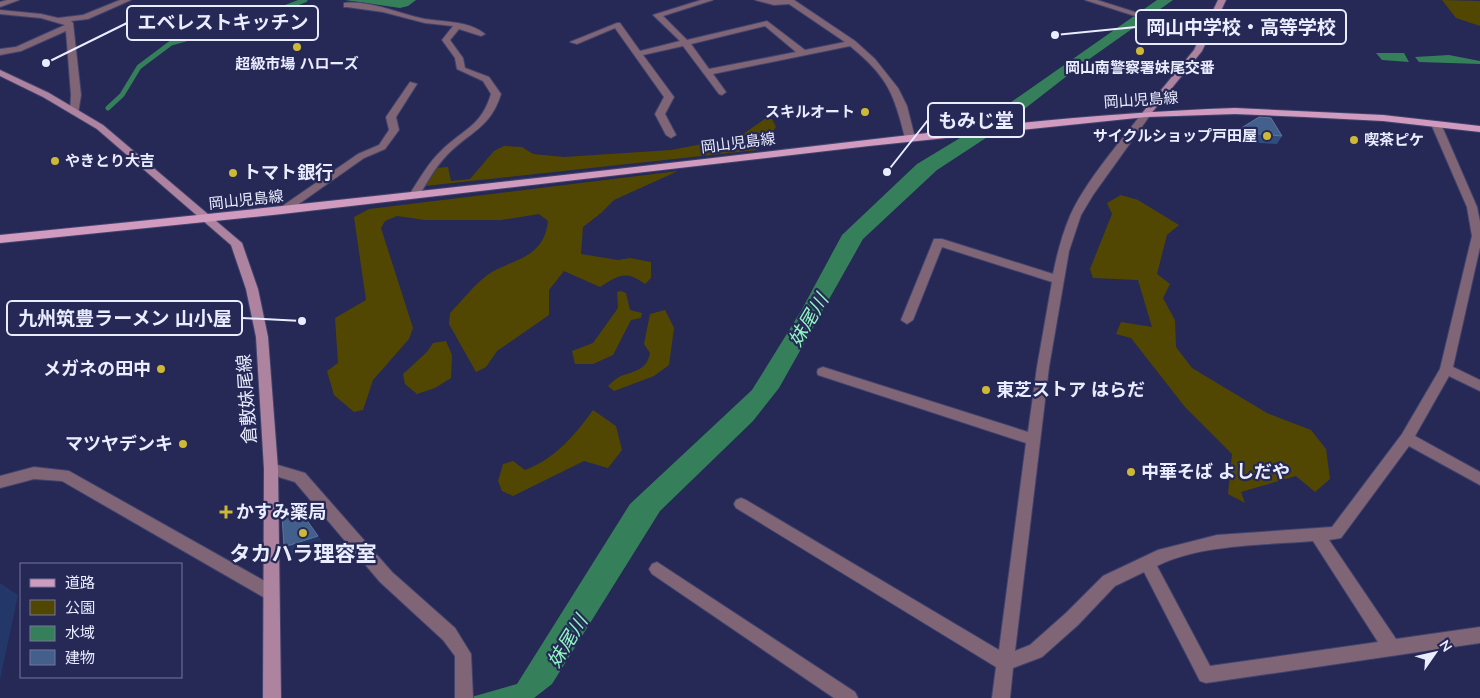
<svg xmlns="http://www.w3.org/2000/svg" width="1480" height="698" font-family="Mulish,'Noto Sans JP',sans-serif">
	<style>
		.green { fill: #524702 }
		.water { fill: #35805b }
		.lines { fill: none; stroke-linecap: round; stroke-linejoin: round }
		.stream { stroke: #35805b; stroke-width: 5 }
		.street-casing { stroke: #41446e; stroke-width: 2 }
		.secondary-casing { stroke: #41446e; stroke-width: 2 }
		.primary-casing { stroke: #41446e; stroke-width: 2 }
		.street { fill: #806577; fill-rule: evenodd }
		.secondary { fill: #ae83a0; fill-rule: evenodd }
		.primary { fill: #d19abf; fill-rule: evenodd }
		.wall { fill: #2f4e7f }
		.shaded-wall { fill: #233869 }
		.building { fill: #435f8c; stroke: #5d759e }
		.poi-dot { fill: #ceb837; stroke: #262856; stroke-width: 2 }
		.labels { text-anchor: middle; stroke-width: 4.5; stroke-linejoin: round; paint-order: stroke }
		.far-poi-label { font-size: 15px; font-weight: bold; fill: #eaedff; stroke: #262856 }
		.far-street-label { font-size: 15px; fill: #eaedff; stroke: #262856 }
		.poi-label { font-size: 18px; font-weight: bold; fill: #eaedff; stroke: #262856; text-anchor: start }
		.street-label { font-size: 18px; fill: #eaedff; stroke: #262856 }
		.water-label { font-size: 19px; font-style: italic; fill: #8ef7bf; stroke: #262856 }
		.near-poi-label { font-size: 21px; font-weight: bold; fill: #eaedff; stroke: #262856 }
		.leader { fill: none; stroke: #eaedff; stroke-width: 2 }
		.callout-dot { fill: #eaedff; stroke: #262856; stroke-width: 2 }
		.callout { fill: #262856; stroke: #eaedff; stroke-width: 2 }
		.callout-label { font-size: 19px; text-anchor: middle; font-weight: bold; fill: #eaedff }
	</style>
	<rect width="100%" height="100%" fill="#262856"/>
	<!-- green -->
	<path class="green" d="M 1442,0 L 1480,1 L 1480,26 L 1456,18 Z
		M 766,118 L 772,119 L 776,127 L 757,150 L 425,186 L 436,168 L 448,167 L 451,181 L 470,179 L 494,151 L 504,146 L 522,147 L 533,154 L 564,157 L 671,150 L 739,137 Z
		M 678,171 L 614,200 L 601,213 L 583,227 L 581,254 L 618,260 L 630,258 L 651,262 L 651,278 L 645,284 C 626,270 619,275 600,287 L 564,271 L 549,290 L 549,315 L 497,351 L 486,367 L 476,372 L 449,324 L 450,313 C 462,301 478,280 492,272 C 517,258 544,257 548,221 L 539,214 L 501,220 L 425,220 L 397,216 L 385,221 L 381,228 L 413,328 L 409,339 L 373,380 L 363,410 L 354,412 L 334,395 L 327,371 L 338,363 L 335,318 L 366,300 L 354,217 L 369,209 Z
		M 1121,195 L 1138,200 L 1179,225 L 1167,235 L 1157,274 L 1170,284 L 1163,298 L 1175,320 L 1176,347 L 1192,368 L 1267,413 L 1311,430 L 1326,449 L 1330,479 L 1315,492 L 1296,476 L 1241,492 L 1245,503 L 1228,494 L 1232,454 L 1185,407 L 1131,338 L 1116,334 L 1121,322 L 1152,327 L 1138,280 L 1093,278 L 1090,269 L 1112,214 L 1107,203 Z
		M 621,291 L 626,293 L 630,310 L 642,313 L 641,318 L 631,320 L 613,355 L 593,364 L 575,364 L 572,351 L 593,343 L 618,308 L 617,292 Z
		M 665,310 L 674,328 L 669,365 L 654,376 L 614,391 L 608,386 C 612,382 617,378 621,376 C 635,371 647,370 650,353 L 644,344 L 650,314 Z
		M 446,341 L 452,355 L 451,378 L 435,388 L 417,394 L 405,384 L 403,374 L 427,352 L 433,343 Z
		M 593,410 L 616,426 L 622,450 L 608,468 L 584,461 L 513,496 L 502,491 L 498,481 L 503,464 L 513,461 L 525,470 C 555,459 575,435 593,410 Z"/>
	<!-- water -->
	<path class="water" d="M 345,0 L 416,0 L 408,6 L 400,8 Z
		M 1157,0 L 1173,0 L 1085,62 L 992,134 L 937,170 L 863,239 L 779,388 L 753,421 L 660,511 L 552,684 L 534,698 L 468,698 L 517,684 L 630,504 L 752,390 L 801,311 L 842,235 L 917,164 L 960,138 Z
		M 1376,53 L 1404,53 L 1409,62 L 1382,60 Z
		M 1449,55 L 1480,61 L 1480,64 L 1419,62 L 1415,57 Z"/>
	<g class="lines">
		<!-- stream -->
		<path class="stream" d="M 108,108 L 122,95 L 139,67 L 171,43 L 253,20 L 305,0"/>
		<defs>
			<path id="street" d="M 7,0 L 19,0 L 0,7 L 0,2 Z
				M 120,0 L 131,0 L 88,19 L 71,21 L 73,23 L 81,95 L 78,114 L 72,114 L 70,112 L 71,95 L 66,31 L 21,51 L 0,55 L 0,49 L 16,47 L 65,25 L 41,18 L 0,14 L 0,10 L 41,14 L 58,18 L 83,15 Z
				M 701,0 L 713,0 L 663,16 L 687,40 L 767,21 L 805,50 L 845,42 L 789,4 L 774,5 L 755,0 L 794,0 L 855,41 L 875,59 L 898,88 L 907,106 L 915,138 L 910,141 L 905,138 C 894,93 887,76 850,46 L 713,74 L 726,92 L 722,95 L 719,94 L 683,46 L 643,55 L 674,97 L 665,114 L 676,135 L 671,138 L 666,135 L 655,114 L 664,97 L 615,28 L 577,44 L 570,42 L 617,23 L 620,23 L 640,51 L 680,41 L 653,15 ZM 765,26 L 796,52 L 709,69 L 691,44 Z
				M 1085,0 L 1097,0 L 1211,36 L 1204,38 Z
				M 344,3 C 371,0 399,14 425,19 C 445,22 469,21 485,34 L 481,36 L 459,29 L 450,40 L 463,58 L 465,68 L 489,77 L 501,94 C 490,129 470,131 447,155 C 435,167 427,183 418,197 L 414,198 L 409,195 C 419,180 428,163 441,151 C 463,129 481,127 491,94 L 483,81 L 457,69 L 455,58 L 442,40 L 453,26 L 425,23 L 383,12 L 347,7 L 344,7 Z
				M 410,82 L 417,84 L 396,117 L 399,130 L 385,149 L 364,158 L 286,213 L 278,213 L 278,209 L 358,154 L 379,145 L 389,130 L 386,117 Z
				M 1146,111 L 1151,114 L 1093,195 L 1081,215 L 1069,251 L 1049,367 L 1015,651 L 1030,645 L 1066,613 L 1103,576 L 1158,550 L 1217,535 L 1332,527 L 1402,434 L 1440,369 L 1472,236 L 1467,207 L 1431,124 L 1436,121 L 1441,124 L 1477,207 L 1480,222 L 1480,247 L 1453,367 L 1480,380 L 1480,391 L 1449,376 L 1415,436 L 1480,472 L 1480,485 L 1409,446 L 1341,538 L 1329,540 L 1396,639 L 1480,627 L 1480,643 L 1206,683 L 1200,681 L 1144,572 L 1115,586 L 1078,625 L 1042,657 L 1013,668 L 1010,698 L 992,698 L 996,667 L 736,508 L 734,504 L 736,500 L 741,498 L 746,500 L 999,650 L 1026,443 L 818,375 L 817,372 L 818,369 L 823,367 L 1028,432 L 1037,367 L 1052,282 L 942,247 L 913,320 L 907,324 L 901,320 L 934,239 L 942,239 L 1053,274 C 1057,254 1062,235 1070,216 C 1085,182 1120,142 1143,112 ZM 1313,541 L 1378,642 L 1210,666 L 1157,566 C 1200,544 1265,545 1313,541 Z
				M 271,463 L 305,473 L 392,572 L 455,628 L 471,654 L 473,698 L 455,698 L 455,656 L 443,640 L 380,582 L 295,482 L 266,473 L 264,469 L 266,465 Z
				M 34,467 L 69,471 L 277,588 L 279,593 L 277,598 L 271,600 L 265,598 L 62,481 L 34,479 L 0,488 L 0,476 Z
				M 657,562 L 855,692 L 858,698 L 834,698 L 652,574 L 649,569 L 652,564 Z"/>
			<path id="secondary" d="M 1218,0 L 1226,0 L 1202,51 L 1149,116 L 1143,116 L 1143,112 L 1194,50 Z
				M 0,70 L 49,93 L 103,125 L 242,243 L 258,289 L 268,337 L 278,469 L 281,698 L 263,698 L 264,469 L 256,337 L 246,289 L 231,245 L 97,129 L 43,97 L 0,76 Z"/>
			<path id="primary" d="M 1235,108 L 1383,115 L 1480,126 L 1480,132 L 1383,121 L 1305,117 L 1235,114 L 1146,117 L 869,146 L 282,214 L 0,243 L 0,235 C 238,212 476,185 713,158 C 887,138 1061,114 1235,108 Z"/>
		</defs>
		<!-- street casing -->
		<use href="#street" class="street-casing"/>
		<!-- secondary casing -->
		<use href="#secondary" class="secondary-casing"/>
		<!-- primary casing -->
		<use href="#primary" class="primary-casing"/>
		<!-- street -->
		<use href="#street" class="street"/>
		<!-- secondary -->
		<use href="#secondary" class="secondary"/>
		<!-- primary -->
		<use href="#primary" class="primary"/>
	</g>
	<!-- wall -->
	<path class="wall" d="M 1235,132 L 1282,136 L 1277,144 L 1230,141 Z"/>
	<!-- shaded-wall -->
	<path class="shaded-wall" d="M 299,509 L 324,544 L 290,555 L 284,547 Z
		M 0,583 L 18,595 L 0,680 Z"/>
	<!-- building -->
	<path class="building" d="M 1259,117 L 1271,118 L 1282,136 L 1235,132 Z
		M 299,509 L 318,536 L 284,547 L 282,515 Z"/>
	<!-- markers -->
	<g class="poi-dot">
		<circle cx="297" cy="47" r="5"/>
		<circle cx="1140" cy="51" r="5"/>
		<circle cx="865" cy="112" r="5"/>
		<circle cx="1267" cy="136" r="5"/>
		<circle cx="1354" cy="140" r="5"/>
		<circle cx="55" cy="161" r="5"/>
		<circle cx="233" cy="173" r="5"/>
		<circle cx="161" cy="369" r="5"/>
		<circle cx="986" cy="390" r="5"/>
		<circle cx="183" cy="444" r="5"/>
		<circle cx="1131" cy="472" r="5"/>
		<path d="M223.5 504.5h5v5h5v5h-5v5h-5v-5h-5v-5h5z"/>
		<circle cx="303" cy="533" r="5"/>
	</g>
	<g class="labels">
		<!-- far-poi labels -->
		<g class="far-poi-label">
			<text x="297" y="69">超級市場 ハローズ</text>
			<text x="1140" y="73">岡山南警察署妹尾交番</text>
			<text x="855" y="117" text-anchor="end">スキルオート</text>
			<text x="1257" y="141" text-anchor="end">サイクルショップ戸田屋</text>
			<text x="1364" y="145" text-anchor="start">喫茶ピケ</text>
			<text x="65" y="166" text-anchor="start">やきとり大吉</text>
		</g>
		<!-- far-street labels -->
		<g class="far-street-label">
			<text transform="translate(1141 100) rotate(-4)" y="5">岡山児島線</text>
			<text transform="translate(738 143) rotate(-7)" y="5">岡山児島線</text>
			<text transform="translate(246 200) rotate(-6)" y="5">岡山児島線</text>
		</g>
		<!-- poi labels -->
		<g class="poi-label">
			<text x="243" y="179">トマト銀行</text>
			<text x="151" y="375" text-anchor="end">メガネの田中</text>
			<text x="996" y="396">東芝ストア はらだ</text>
			<text x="173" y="450" text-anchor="end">マツヤデンキ</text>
			<text x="1141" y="478">中華そば よしだや</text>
			<text x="236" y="518">かすみ薬局</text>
		</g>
		<!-- street labels -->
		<g class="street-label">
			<text transform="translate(247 399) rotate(-94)" y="6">倉敷妹尾線</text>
		</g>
		<!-- water labels -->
		<g class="water-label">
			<text transform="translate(808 320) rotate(-59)" y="7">妹尾川</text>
			<text transform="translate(567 641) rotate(-58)" y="7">妹尾川</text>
		</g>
		<!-- near-poi labels -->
		<g class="near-poi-label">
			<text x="303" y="561">タカハラ理容室</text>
		</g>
	</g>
	<!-- callouts -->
	<path class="leader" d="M46 63L127 23M1055 35L1136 27M887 172L928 120M302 321L242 318"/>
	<g class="callout-dot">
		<circle cx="46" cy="63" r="5"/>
		<circle cx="1055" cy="35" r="5"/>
		<circle cx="887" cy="172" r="5"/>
		<circle cx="302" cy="321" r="5"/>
	</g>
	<g class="callout">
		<rect x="127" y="6" width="191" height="34" rx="5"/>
		<rect x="1136" y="10" width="210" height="34" rx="5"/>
		<rect x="928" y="103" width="96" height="34" rx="5"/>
		<rect x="7" y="301" width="235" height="34" rx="5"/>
	</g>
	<g class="callout-label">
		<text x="223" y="29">エベレストキッチン</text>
		<text x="1241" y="34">岡山中学校・高等学校</text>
		<text x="976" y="127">もみじ堂</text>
		<text x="125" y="325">九州筑豊ラーメン 山小屋</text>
	</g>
	<!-- legend -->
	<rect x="20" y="563" width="162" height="115" fill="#262856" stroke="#74779a"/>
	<rect x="30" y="579" width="25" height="8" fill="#d19abf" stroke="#74779a"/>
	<text x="65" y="588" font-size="15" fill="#eaedff">道路</text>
	<rect x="30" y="600" width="25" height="15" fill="#524702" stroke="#74779a"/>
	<text x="65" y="613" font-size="15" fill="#eaedff">公園</text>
	<rect x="30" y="626" width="25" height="15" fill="#35805b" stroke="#74779a"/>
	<text x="65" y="638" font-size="15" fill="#eaedff">水域</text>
	<rect x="30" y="650" width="25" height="15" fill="#435f8c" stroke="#74779a"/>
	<text x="65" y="663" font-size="15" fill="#eaedff">建物</text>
	<!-- north arrow -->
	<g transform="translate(1435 653) rotate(56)" stroke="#262856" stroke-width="4" paint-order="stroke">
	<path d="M0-4L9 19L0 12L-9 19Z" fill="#eaedff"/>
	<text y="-8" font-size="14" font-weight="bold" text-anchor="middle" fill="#eaedff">N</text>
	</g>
</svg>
